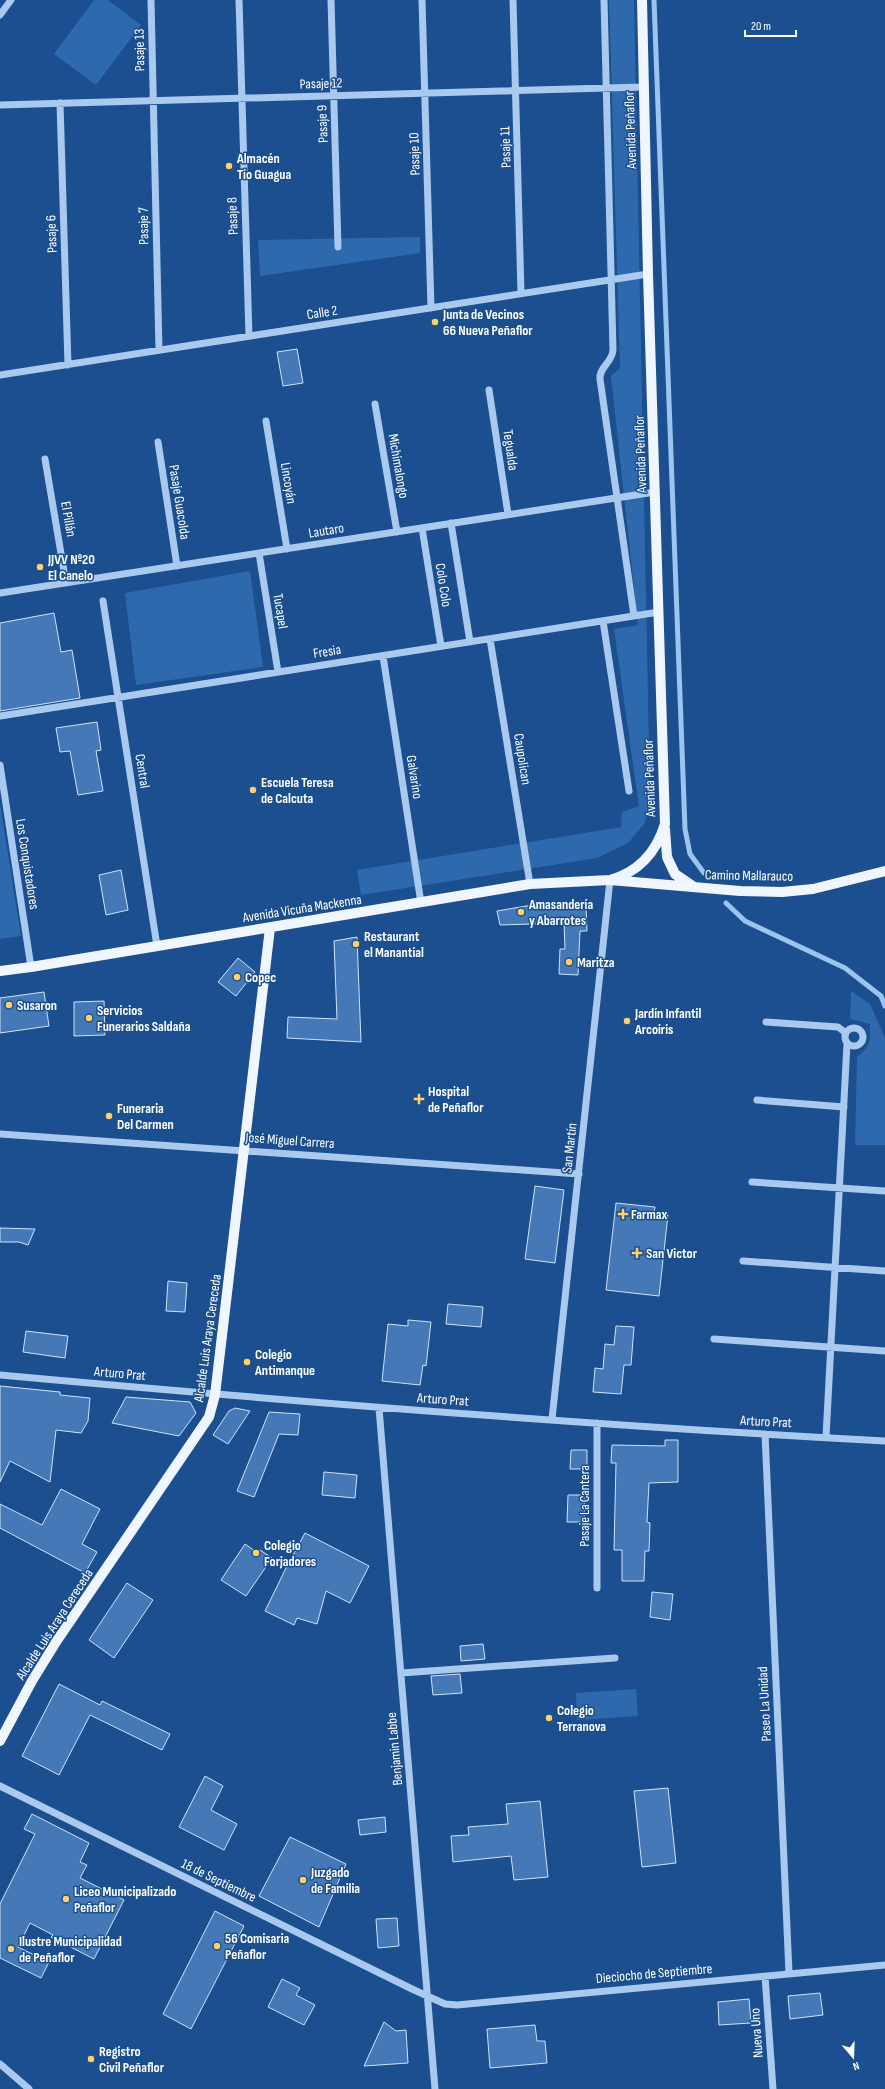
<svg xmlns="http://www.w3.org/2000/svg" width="885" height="2089" font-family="'Sofia Sans Condensed',sans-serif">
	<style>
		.green { fill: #2e69ad }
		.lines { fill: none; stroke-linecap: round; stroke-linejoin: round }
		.stream { stroke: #9cc4f0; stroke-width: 5 }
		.building { fill: #4478b7; stroke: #cfe3fa }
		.minor { stroke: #a9c9ee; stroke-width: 7 }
		.major { stroke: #f0f6ff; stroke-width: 10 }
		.poi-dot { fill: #ffd166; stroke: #1b4f8f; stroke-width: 1.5 }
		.labels { text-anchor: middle; stroke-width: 3; stroke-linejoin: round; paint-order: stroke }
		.street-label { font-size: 14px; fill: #fff; stroke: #1b4f8f }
		.poi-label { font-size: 14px; font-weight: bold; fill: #fff; stroke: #1b4f8f; text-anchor: start }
	</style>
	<rect width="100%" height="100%" fill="#1b4f8f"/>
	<!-- green -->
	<path class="green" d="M 94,0 L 108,0 L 141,25 L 96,85 L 54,54 Z
		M 609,0 L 634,0 L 650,799 L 645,823 L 628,843 L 597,858 L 361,895 L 357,870 L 621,827 L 622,812 L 639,806 L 614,629 L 638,625 L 611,376 L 620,368 Z
		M 420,237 L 420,253 L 260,276 L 258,240 Z
		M 250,571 L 263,667 L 136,685 L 125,593 Z
		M 0,804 L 21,936 L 0,939 Z
		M 851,991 L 870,1004 L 885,1038 L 885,1145 L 855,1145 L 857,1057 C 871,1045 870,1043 870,1024 L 850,1019 Z
		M 636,1689 L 638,1716 L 577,1720 L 576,1693 Z"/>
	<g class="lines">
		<!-- stream -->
		<path class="stream" d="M 654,0 L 685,829 L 690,854 L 704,873
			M 726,903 L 745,921 L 845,968 L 881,996 L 885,1006"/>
	</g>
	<!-- building -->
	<path class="building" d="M 297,349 L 303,383 L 283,386 L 277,352 Z
		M 54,613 L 61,652 L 72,650 L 80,698 L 0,711 L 0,623 Z
		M 97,722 L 101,750 L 96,751 L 103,791 L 78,795 L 70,751 L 60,752 L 56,728 Z
		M 121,870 L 128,910 L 106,915 L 99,875 Z
		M 586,904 L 587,931 L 580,931 L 578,975 L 559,974 L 560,949 L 565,949 L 564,923 L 500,925 L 497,911 L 526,906 Z
		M 357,937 L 361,1042 L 287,1038 L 288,1017 L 337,1019 L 334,941 Z
		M 238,958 L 255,972 L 236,996 L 218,982 Z
		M 44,992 L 49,1026 L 0,1033 L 0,998 Z
		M 104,1001 L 105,1035 L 74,1036 L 74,1002 Z
		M 535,1186 L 564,1190 L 555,1263 L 525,1259 Z
		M 616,1203 L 655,1207 L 654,1214 L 668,1215 L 659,1296 L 606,1290 Z
		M 0,1228 L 35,1229 L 28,1245 L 19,1242 L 0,1242 Z
		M 168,1281 L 187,1283 L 185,1312 L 166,1311 Z
		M 448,1304 L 483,1307 L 481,1327 L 446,1324 Z
		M 408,1320 L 431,1322 L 426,1366 L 423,1365 L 420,1385 L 382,1381 L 388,1324 L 408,1326 Z
		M 616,1326 L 634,1327 L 631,1365 L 624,1365 L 621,1394 L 593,1392 L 595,1368 L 603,1369 L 605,1344 L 614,1345 Z
		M 26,1331 L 68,1336 L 65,1358 L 23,1352 Z
		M 0,1386 L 60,1392 L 60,1395 L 90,1398 L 88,1421 L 81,1433 L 56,1430 L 50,1482 L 10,1461 L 0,1482 Z
		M 126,1397 L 190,1402 L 196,1413 L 179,1436 L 112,1423 Z
		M 235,1408 L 250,1411 L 228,1444 L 213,1435 L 229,1411 Z
		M 269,1412 L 300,1414 L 298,1435 L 279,1434 L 254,1497 L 237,1491 Z
		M 665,1440 L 678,1440 L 678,1482 L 649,1483 L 647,1522 L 650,1523 L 649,1551 L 645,1551 L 644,1581 L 622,1581 L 622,1550 L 614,1550 L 616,1463 L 611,1463 L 612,1445 L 665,1446 Z
		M 571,1450 L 587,1450 L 587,1469 L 570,1469 Z
		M 324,1472 L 357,1475 L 355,1498 L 322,1495 Z
		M 61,1489 L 100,1509 L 82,1544 L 97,1552 L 85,1573 L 0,1528 L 0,1504 L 42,1525 Z
		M 568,1495 L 585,1495 L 584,1522 L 567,1522 Z
		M 305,1533 L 369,1566 L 350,1603 L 326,1591 L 317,1624 L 297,1618 L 294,1625 L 265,1611 L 286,1568 Z
		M 245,1544 L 258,1553 L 260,1550 L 272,1558 L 246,1596 L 221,1580 Z
		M 127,1583 L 153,1600 L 114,1658 L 89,1640 Z
		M 652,1592 L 673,1594 L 670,1620 L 650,1617 Z
		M 483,1644 L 485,1659 L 461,1661 L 460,1646 Z
		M 460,1674 L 462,1693 L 433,1695 L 431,1676 Z
		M 59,1684 L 100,1705 L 102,1701 L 170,1734 L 162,1750 L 90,1715 L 59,1775 L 22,1756 Z
		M 205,1776 L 223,1786 L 211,1810 L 237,1824 L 224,1850 L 179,1827 Z
		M 668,1788 L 676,1863 L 642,1867 L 634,1791 Z
		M 540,1801 L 548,1877 L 514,1880 L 511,1856 L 453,1862 L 451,1836 L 469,1835 L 468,1827 L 508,1824 L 506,1804 Z
		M 32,1814 L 89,1843 L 80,1862 L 87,1865 L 80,1878 L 124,1900 L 94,1959 L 51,1937 L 53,1935 L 30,1923 L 18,1947 L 49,1962 L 41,1978 L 0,1958 L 0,1904 L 35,1834 L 24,1829 Z
		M 385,1817 L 386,1832 L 360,1835 L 358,1820 Z
		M 290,1837 L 346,1864 L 319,1927 L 259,1896 Z
		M 215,1911 L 244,1926 L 191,2029 L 163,2014 Z
		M 397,1918 L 399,1946 L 378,1948 L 376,1919 Z
		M 282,1979 L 300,1988 L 296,1995 L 315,2005 L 304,2025 L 268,2007 Z
		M 820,1993 L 823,2015 L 790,2019 L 788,1996 Z
		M 749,1999 L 751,2023 L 719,2025 L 718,2002 Z
		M 384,2022 L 396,2031 L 406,2030 L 408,2063 L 364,2066 Z
		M 535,2025 L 537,2041 L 545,2041 L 547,2063 L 490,2068 L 487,2029 Z"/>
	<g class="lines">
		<!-- minor -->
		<path class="minor" d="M 151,0 L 159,350
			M 239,0 L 249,336
			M 331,0 L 338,247
			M 422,0 L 431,308
			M 513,0 L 521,293
			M 604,0 L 613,350 C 612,363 599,367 600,379 L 634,616
			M 0,15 L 11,0
			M 60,103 L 68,365
			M 0,105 L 643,87
			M 0,375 L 648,274
			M 489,390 L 508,514
			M 375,404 L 397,532
			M 266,421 L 287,549
			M 158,442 L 177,566
			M 45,459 L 66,583
			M 451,523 L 470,642
			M 422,528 L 441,646
			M 259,553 L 278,672
			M 0,593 L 655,492
			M 103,601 L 157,946
			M 603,621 L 629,791
			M 490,639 L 530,884
			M 383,656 L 421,903
			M 0,716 L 659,612
			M 0,765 L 31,967
			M 766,1022 L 838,1027 L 846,1033
			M845 1037a9 9 0 1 1 18 0a9 9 0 1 1-18 0Z
			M 757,1100 L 844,1107
			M 0,1134 L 579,1174
			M 752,1182 L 885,1191
			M 743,1261 L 885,1271
			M 714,1339 L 885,1351
			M 0,1375 C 295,1402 590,1425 885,1441
			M 379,1408 L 435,2089
			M 552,1419 L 610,880
			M 765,1434 L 789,1973
			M 826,1437 L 847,1044
			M 597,1588 L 597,1423
			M 401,1673 L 615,1658
			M 0,1786 L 412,1989 L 445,2004 L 457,2005 L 885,1965
			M 765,1976 L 773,2089
			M 0,2064 L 29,2089"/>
		<!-- major -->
		<path class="major" d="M 665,829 L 667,857 L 675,874 L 694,887
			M 610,880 C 639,872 656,853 665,824 L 648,274 L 642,0
			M 0,971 L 31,967 L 530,884 L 610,880 L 740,891 L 782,892 L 813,889 L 885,871
			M 0,1741 L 32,1681 L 56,1642 L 209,1417 L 215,1395 L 270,928"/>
	</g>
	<!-- markers -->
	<g class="poi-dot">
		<circle cx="229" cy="166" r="4"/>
		<circle cx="435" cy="322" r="4"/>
		<circle cx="40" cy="567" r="4"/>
		<circle cx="253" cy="790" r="4"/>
		<circle cx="521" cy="912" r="4"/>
		<circle cx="356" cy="944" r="4"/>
		<circle cx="569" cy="962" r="4"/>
		<circle cx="237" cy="977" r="4"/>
		<circle cx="9" cy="1005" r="4"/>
		<circle cx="89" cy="1018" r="4"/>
		<circle cx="627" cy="1021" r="4"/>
		<path d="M417 1093h4v4h4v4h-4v4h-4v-4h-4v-4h4z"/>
		<circle cx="109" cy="1116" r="4"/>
		<path d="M621 1208h4v4h4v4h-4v4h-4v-4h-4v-4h4z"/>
		<path d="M635 1247h4v4h4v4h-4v4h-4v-4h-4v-4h4z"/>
		<circle cx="247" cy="1362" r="4"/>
		<circle cx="256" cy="1553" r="4"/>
		<circle cx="549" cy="1718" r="4"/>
		<circle cx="303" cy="1880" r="4"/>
		<circle cx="66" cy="1899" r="4"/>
		<circle cx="217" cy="1946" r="4"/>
		<circle cx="11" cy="1949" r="4"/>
		<circle cx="91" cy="2059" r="4"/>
	</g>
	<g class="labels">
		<!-- street labels -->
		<g class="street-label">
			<text transform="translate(139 50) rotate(-91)" y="5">Pasaje 13</text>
			<text transform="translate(321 83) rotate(-2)" y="5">Pasaje 12</text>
			<text transform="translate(322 124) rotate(-92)" y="5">Pasaje 9</text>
			<text transform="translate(630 130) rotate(-92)" y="5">Avenida Peñaflor</text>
			<text transform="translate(505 147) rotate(-92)" y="5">Pasaje 11</text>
			<text transform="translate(414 154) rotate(-92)" y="5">Pasaje 10</text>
			<text transform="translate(232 216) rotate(-92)" y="5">Pasaje 8</text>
			<text transform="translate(143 226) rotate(-91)" y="5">Pasaje 7</text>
			<text transform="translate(51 234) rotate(-92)" y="5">Pasaje 6</text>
			<text transform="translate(322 312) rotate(-9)" y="5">Calle 2</text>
			<text transform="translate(511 450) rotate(82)" y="5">Tegualda</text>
			<text transform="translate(640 454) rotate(-92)" y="5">Avenida Peñaflor</text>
			<text transform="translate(399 466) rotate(80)" y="5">Michimalongo</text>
			<text transform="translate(289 483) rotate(81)" y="5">Lincoyán</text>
			<text transform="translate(180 502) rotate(81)" y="5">Pasaje Guacolda</text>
			<text transform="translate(69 519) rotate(80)" y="5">El Pillán</text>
			<text transform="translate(326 530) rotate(-9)" y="5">Lautaro</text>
			<text transform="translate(444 585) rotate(81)" y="5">Colo Colo</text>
			<text transform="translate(281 611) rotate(81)" y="5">Tucapel</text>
			<text transform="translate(327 651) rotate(-9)" y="5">Fresia</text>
			<text transform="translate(523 759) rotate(81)" y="5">Caupolican</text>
			<text transform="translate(143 771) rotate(81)" y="5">Central</text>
			<text transform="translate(415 777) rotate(81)" y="5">Galvarino</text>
			<text transform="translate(649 778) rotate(-92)" y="5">Avenida Peñaflor</text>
			<text transform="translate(28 864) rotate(81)" y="5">Los Conquistadores</text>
			<text transform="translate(749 875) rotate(1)" y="5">Camino Mallarauco</text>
			<text transform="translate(302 908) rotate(-9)" y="5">Avenida Vicuña Mackenna</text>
			<text transform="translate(290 1140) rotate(4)" y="5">José Miguel Carrera</text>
			<text transform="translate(569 1148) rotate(-84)" y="5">San Martín</text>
			<text transform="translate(207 1338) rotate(-82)" y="5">Alcalde Luis Araya Cereceda</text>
			<text transform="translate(120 1373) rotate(5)" y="5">Arturo Prat</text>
			<text transform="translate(443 1399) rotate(4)" y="5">Arturo Prat</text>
			<text transform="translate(766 1421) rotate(3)" y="5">Arturo Prat</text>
			<text transform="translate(584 1506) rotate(-90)" y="5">Pasaje La Cantera</text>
			<text transform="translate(54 1624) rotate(-57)" y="5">Alcalde Luis Araya Cereceda</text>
			<text transform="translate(764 1704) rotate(-93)" y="5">Paseo La Unidad</text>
			<text transform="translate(394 1749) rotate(-95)" y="5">Benjamin Labbe</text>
			<text transform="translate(219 1880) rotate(26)" y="5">18 de Septiembre</text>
			<text transform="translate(654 1973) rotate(-5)" y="5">Dieciocho de Septiembre</text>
			<text transform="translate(756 2033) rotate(-94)" y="5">Nueva Uno</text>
		</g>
		<!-- poi labels -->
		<g class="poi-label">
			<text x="237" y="163">Almacén<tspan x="237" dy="16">Tío Guagua</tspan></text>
			<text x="443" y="319">Junta de Vecinos<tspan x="443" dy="16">66 Nueva Peñaflor</tspan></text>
			<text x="48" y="564">JJVV Nº20<tspan x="48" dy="16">El Canelo</tspan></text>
			<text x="261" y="787">Escuela Teresa<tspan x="261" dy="16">de Calcuta</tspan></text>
			<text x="529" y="909">Amasandería<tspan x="529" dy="16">y Abarrotes</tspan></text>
			<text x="364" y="941">Restaurant<tspan x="364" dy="16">el Manantial</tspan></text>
			<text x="577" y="967">Maritza</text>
			<text x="245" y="982">Copec</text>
			<text x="17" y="1010">Susaron</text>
			<text x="97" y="1015">Servicios<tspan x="97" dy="16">Funerarios Saldaña</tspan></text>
			<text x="635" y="1018">Jardín Infantil<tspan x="635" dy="16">Arcoiris</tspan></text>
			<text x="428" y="1096">Hospital<tspan x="428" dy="16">de Peñaflor</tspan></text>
			<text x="117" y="1113">Funeraria<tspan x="117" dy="16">Del Carmen</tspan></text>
			<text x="631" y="1219">Farmax</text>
			<text x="646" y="1258">San Victor</text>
			<text x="255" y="1359">Colegio<tspan x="255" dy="16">Antimanque</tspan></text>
			<text x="264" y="1550">Colegio<tspan x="264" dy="16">Forjadores</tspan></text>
			<text x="557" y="1715">Colegio<tspan x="557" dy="16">Terranova</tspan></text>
			<text x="311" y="1877">Juzgado<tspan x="311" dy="16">de Familia</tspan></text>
			<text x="74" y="1896">Liceo Municipalizado<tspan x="74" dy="16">Peñaflor</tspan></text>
			<text x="225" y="1943">56 Comisaria<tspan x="225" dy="16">Peñaflor</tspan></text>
			<text x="19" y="1946">Ilustre Municipalidad<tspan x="19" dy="16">de Peñaflor</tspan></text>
			<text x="99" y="2056">Registro<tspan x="99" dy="16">Civil Peñaflor</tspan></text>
		</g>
	</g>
	<!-- north arrow -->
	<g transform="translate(853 2057) rotate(161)" stroke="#1b4f8f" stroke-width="3" paint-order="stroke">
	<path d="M0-3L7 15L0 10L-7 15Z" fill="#ffffff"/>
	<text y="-6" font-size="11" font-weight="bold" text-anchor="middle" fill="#ffffff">N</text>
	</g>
	<!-- scale -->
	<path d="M745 30v6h51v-6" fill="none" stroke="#ffffff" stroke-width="2"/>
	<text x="751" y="30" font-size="12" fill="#ffffff" stroke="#1b4f8f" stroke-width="3" paint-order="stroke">20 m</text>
</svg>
